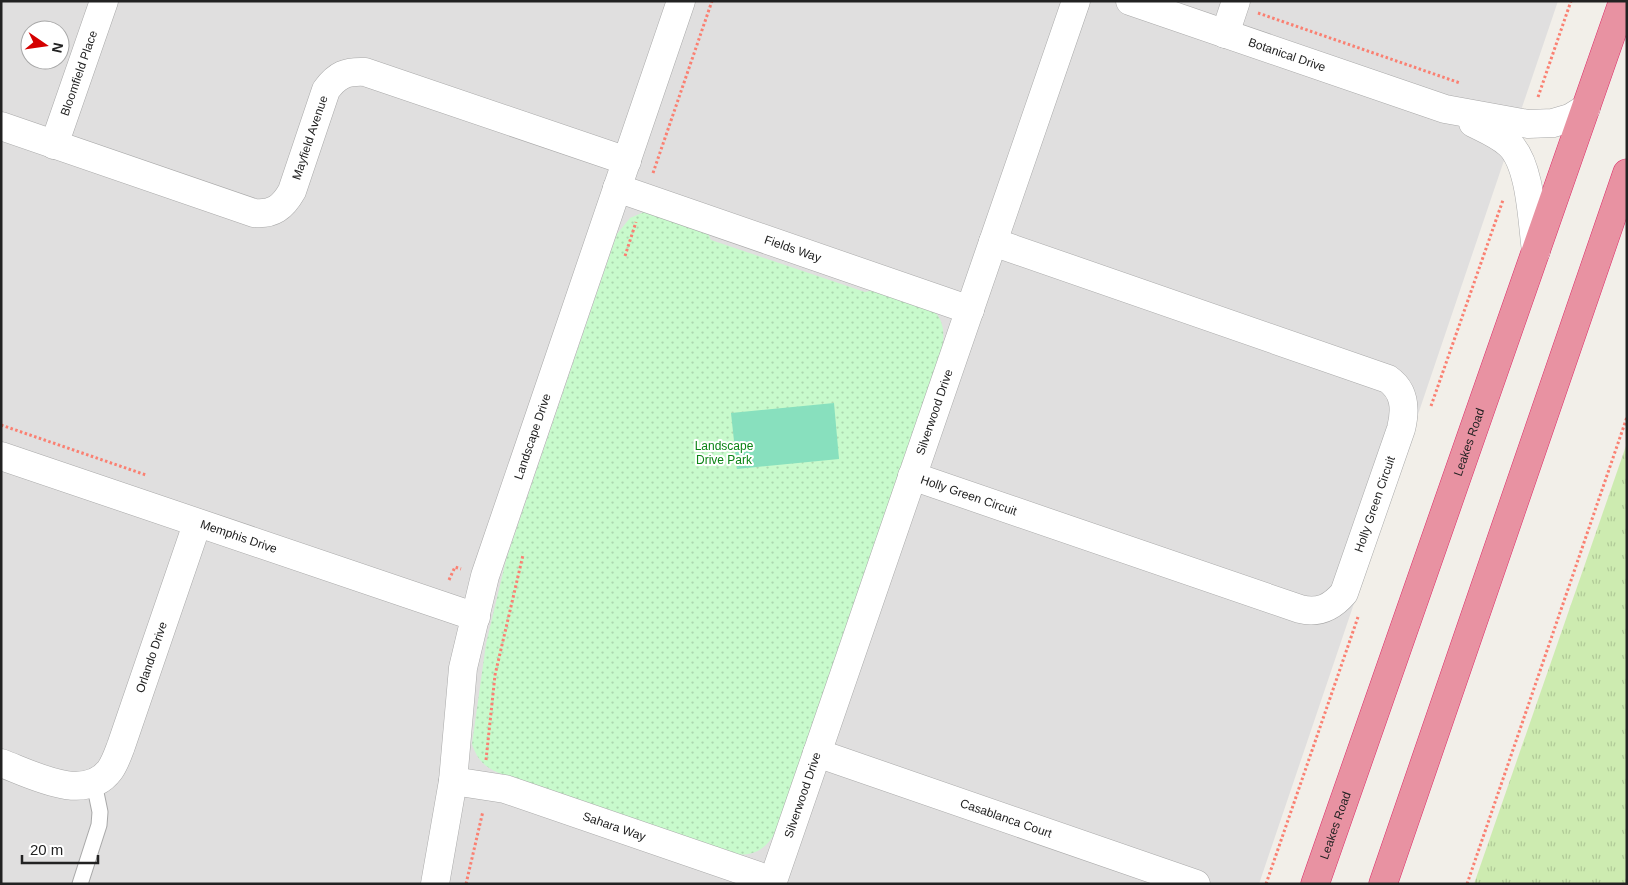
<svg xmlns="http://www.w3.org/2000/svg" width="1628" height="885" font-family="Helvetica,sans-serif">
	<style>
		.residential { fill: #e0dfdf; fill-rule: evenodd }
		.grass { fill: url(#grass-tufts) }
		.park { fill: url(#park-dots) }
		.pitch { fill: #88e0be }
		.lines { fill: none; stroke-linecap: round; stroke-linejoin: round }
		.lane-casing { stroke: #a9a9a9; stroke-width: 17 }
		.street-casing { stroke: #a9a9a9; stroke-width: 29 }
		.highway-casing { stroke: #dc2a67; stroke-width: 29 }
		.path { stroke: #fa8072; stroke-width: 3; stroke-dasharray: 2.5 2.5; stroke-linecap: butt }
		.lane { stroke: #fff; stroke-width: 15 }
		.street { stroke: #fff; stroke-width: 28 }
		.highway { stroke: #e892a2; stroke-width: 28 }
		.labels { text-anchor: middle; stroke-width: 4; stroke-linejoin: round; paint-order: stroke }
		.street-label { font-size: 12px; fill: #222; stroke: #fff }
		.park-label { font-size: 12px; fill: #0c8416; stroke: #fff }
	</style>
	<defs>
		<pattern id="grass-tufts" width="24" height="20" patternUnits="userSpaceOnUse" patternTransform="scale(1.25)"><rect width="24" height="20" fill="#cdebb0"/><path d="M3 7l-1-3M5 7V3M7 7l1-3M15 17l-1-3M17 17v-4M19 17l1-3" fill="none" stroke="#b0c997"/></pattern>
		<pattern id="park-dots" width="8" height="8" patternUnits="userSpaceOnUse" patternTransform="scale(1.25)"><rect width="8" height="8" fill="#c8facc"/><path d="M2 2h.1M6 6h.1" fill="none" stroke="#acd6af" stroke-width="1.8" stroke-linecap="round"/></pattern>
	</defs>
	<rect width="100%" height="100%" fill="#f2efe9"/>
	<!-- residential -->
	<path class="residential" d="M 1,1 L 1558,1 L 1259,884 L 1,884 ZM 30,30 L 60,30 L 60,60 L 30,60 Z"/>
	<!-- grass -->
	<path class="grass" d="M 1627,443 L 1627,884 L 1474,884 Z"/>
	<!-- park -->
	<path class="park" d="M 644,212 L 652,212 L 706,229 L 711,240 L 865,292 L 879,289 L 932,309 C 944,320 945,333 942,348 L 775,833 C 765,851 750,858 730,853 L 499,773 C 484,767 477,759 472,744 L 486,644 L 506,560 L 617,234 L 630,218 Z"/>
	<!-- pitch -->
	<path class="pitch" d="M 834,403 L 839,459 L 737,469 L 731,413 Z"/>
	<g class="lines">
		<defs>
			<path id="lane" d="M 80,884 L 99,825 L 100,812 L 94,783"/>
			<g id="street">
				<path id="s1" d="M 1130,1 L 1445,109 L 1528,124 L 1553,123 L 1570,118 L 1586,108"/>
				<path d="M 1225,34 L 1236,1"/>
				<path d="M 1473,123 C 1485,129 1499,135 1509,144 C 1531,164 1532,223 1536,251"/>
				<path id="s2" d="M 1,126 L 254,213 C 273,215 283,207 292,191 L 326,90 C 337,75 346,71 365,72 L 627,161"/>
				<path id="s3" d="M 54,145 L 104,1"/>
				<path id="s4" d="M 617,188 L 970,310"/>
				<path id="s5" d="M 1,456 L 476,617"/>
				<path id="s6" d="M 912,476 L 1300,609 C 1319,614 1332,607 1344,593 L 1401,429 C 1406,409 1405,391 1388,379 L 993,242"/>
				<path id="s7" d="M 817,753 L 1196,884"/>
				<path id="s8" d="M 1,763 C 31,774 85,804 110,770 C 115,763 118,754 121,746 L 197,524"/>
				<path id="s9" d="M 453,781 L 505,789 L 773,881"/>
				<path id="s10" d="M 435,884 L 453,781 L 463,668 L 485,576 L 681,1"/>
				<path id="s11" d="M 772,884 L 1076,1"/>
			</g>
			<g id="highway">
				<path id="s12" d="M 1315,884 L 1623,1"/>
				<path d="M 1383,884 L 1627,173"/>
			</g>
		</defs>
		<!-- lane casing -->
		<use href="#lane" class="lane-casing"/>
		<!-- street casing -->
		<use href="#street" class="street-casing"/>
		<!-- highway casing -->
		<use href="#highway" class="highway-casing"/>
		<!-- path -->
		<path class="path" d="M 1258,13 L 1460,83
			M 1538,97 L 1571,1
			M 653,173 L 712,1
			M 625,256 L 636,222
			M 1431,406 L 1503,200
			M 1,425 L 146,475
			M 449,580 L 455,567 L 461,569
			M 486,760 L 495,675 L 523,555
			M 466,884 L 483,811
			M 1266,884 L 1358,617
			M 1467,884 L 1627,417"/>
		<!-- lane -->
		<use href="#lane" class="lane"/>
		<!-- street -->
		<use href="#street" class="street"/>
		<!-- highway -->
		<use href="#highway" class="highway"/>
	</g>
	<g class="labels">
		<!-- street labels -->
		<g class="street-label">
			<text dy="4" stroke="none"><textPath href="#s1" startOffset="166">Botanical Drive</textPath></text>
			<text dy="4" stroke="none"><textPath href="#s3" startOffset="76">Bloomfield Place</textPath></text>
			<text dy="4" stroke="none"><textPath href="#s2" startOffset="371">Mayfield Avenue</textPath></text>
			<text dy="4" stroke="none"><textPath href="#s4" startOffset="186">Fields Way</textPath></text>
			<text dy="4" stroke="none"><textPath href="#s11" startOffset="499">Silverwood Drive</textPath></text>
			<text dy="4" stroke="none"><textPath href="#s10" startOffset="460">Landscape Drive</textPath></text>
			<text dy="4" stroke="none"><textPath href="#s12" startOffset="468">Leakes Road</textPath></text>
			<text dy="4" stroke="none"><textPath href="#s6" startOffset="60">Holly Green Circuit</textPath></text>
			<text dy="4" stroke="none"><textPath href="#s6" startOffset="554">Holly Green Circuit</textPath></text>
			<text dy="4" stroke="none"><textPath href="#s5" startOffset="251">Memphis Drive</textPath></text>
			<text dy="4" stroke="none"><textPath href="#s8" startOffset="238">Orlando Drive</textPath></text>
			<text dy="4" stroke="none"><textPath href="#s11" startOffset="94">Silverwood Drive</textPath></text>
			<text dy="4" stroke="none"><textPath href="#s7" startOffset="200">Casablanca Court</textPath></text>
			<text dy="4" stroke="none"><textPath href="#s12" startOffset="62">Leakes Road</textPath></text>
			<text dy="4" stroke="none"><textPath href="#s9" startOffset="168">Sahara Way</textPath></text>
		</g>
		<!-- park labels -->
		<g class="park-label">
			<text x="724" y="450">Landscape<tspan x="724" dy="14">Drive Park</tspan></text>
		</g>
	</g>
	<!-- border -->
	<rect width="1628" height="885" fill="none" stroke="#222222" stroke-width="5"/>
	<!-- north arrow -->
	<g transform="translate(45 45) rotate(103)"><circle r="24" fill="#ffffff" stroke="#a7a7a7"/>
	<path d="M0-4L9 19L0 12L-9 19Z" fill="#d40000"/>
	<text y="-8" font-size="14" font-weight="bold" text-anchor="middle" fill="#222222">N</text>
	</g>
	<!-- scale -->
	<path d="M22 855v8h76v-8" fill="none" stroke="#222222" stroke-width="2.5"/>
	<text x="30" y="855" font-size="15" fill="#222222" stroke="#ffffff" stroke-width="4" paint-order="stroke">20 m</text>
</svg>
